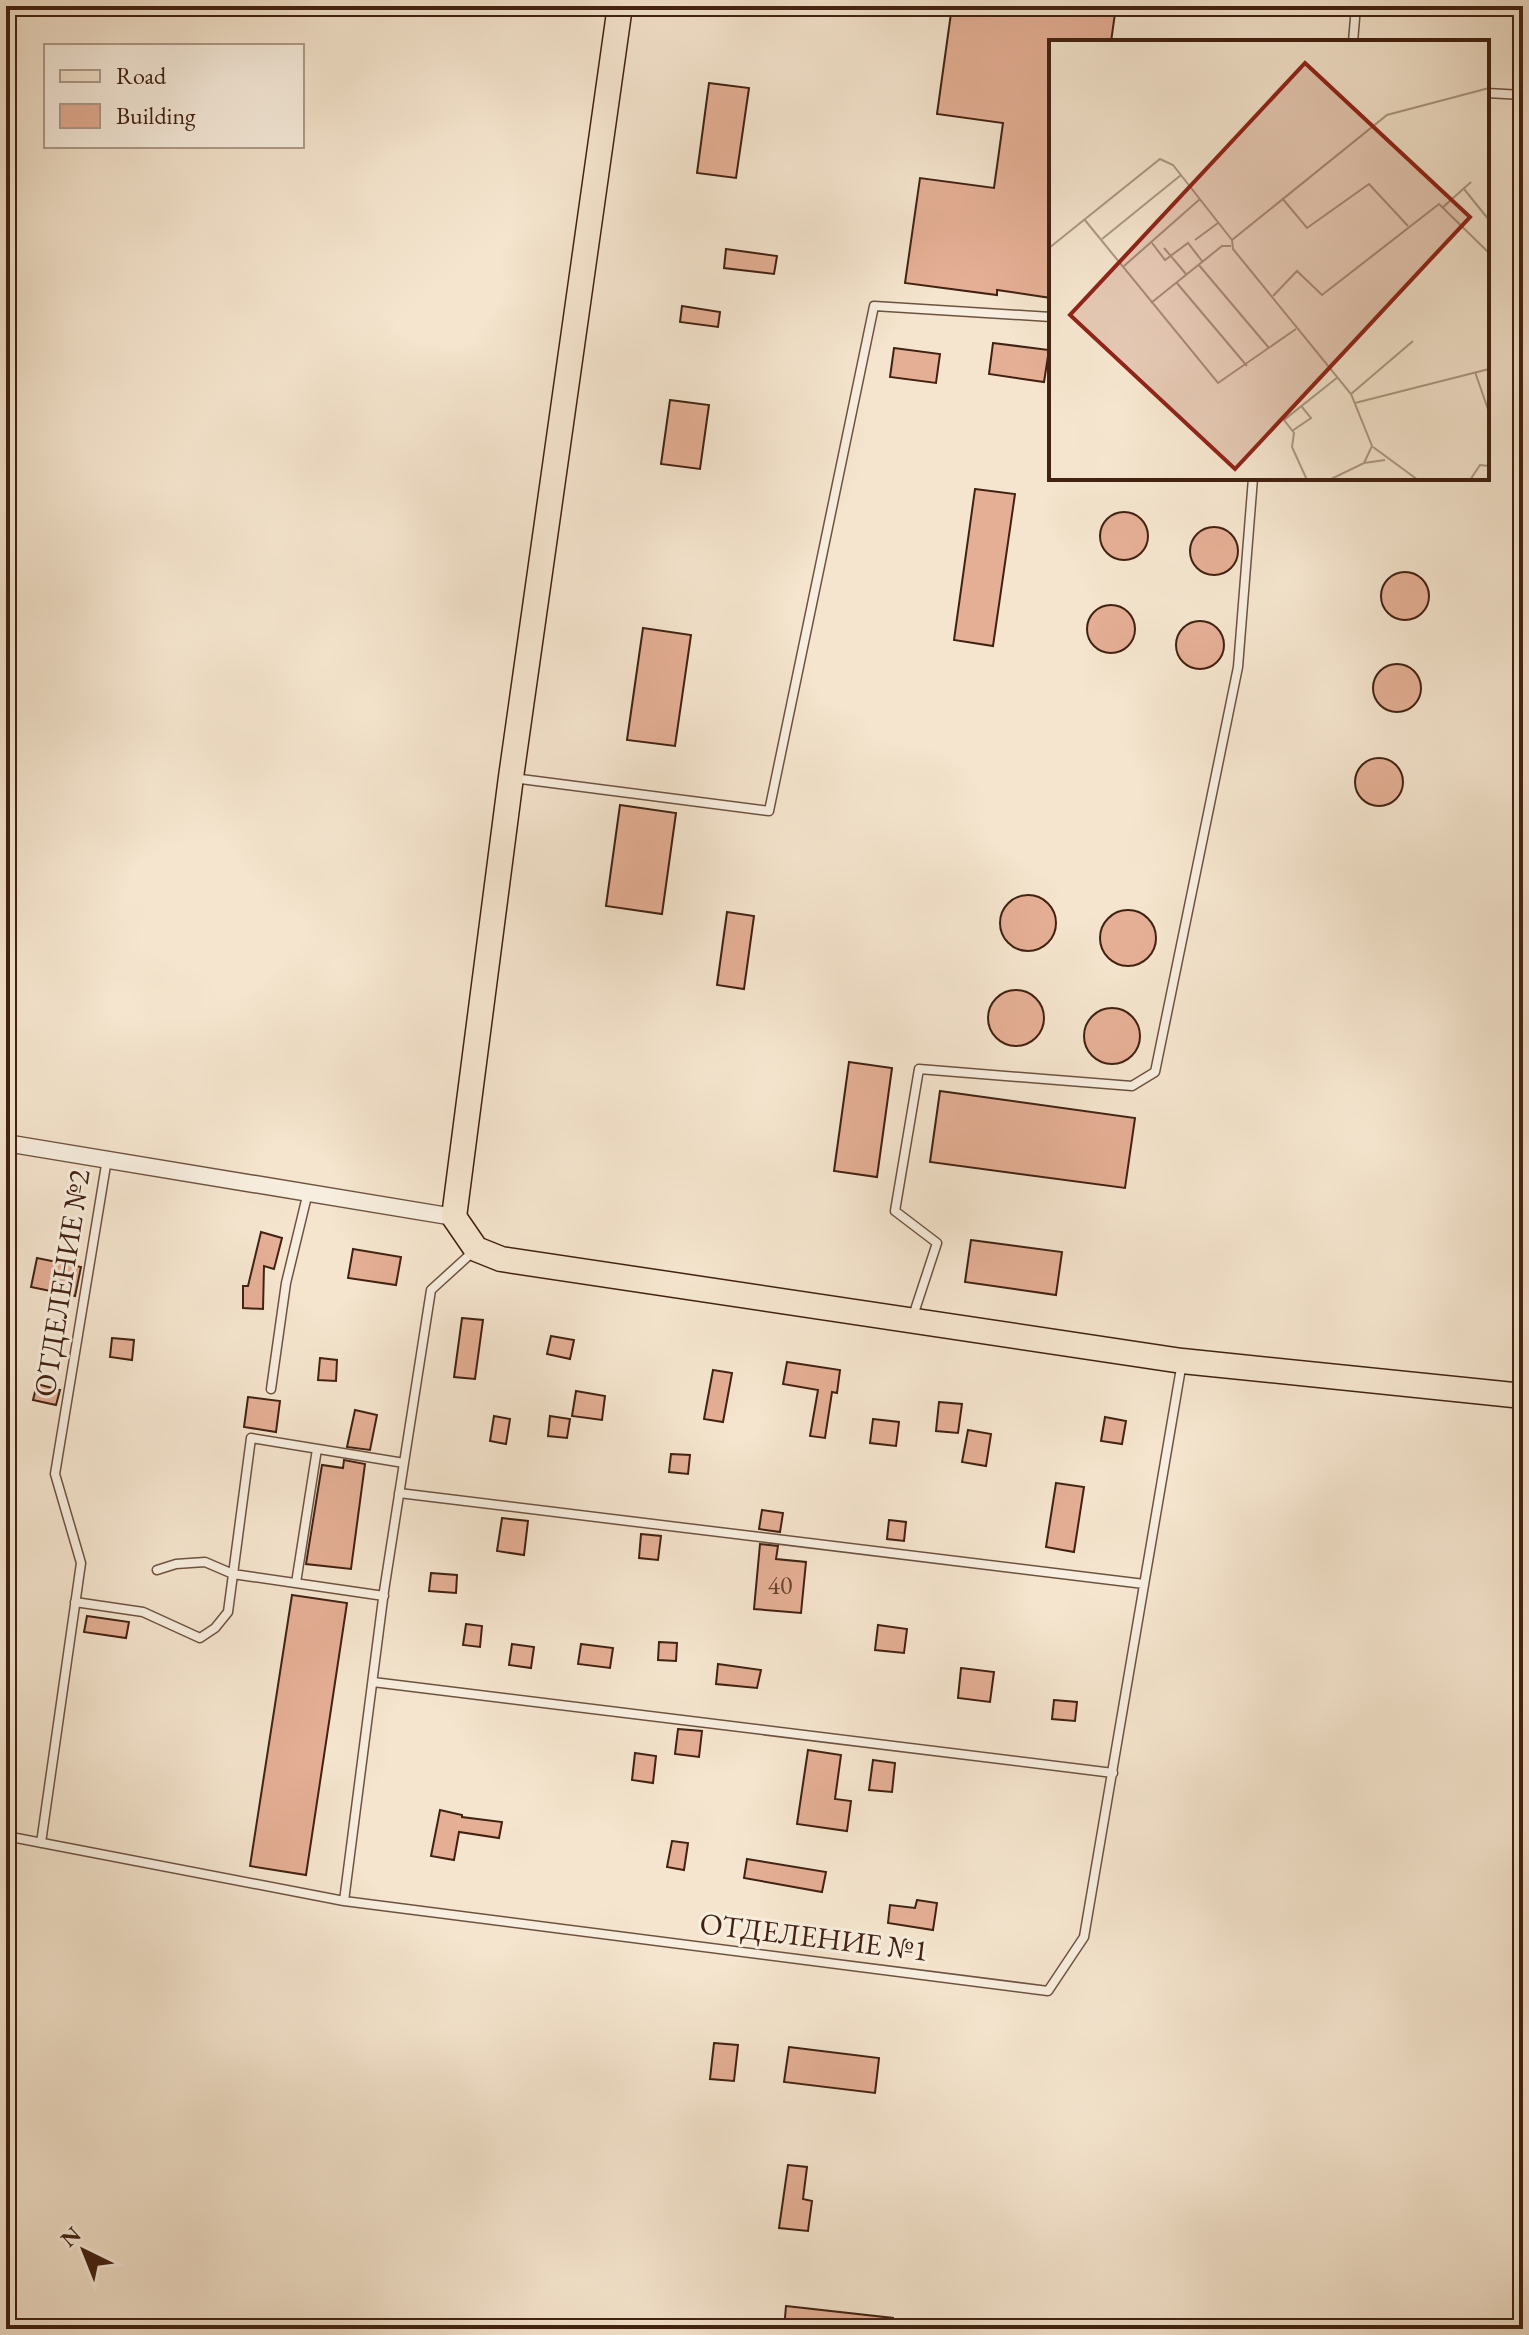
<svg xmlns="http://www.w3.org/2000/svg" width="1529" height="2335" font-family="'EB Garamond',serif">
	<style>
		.building { fill: #e5af95; stroke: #412111; stroke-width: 2 }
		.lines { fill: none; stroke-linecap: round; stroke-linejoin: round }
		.lane-casing { stroke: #6e5240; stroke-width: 11 }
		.street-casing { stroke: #6e5240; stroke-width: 19 }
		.primary-casing { stroke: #412111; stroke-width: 27 }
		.lane { stroke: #f8eedf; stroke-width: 8 }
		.street { stroke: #f8eedf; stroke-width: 16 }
		.primary { stroke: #f5e5ce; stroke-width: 24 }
		.labels { text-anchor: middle; stroke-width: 6; stroke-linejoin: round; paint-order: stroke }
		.number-label { font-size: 26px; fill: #6a4432 }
		.street-label { font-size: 30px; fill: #412111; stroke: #f8eedf }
		.inset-road { fill: none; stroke: #ad9782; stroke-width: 2 }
		.view { fill: #8f2418; fill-opacity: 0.15; stroke: #8f2418; stroke-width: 4 }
		.inset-edge { fill: none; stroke: #412111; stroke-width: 4 }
	</style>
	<rect width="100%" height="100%" fill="#f5e5ce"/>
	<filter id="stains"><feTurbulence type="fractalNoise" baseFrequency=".0025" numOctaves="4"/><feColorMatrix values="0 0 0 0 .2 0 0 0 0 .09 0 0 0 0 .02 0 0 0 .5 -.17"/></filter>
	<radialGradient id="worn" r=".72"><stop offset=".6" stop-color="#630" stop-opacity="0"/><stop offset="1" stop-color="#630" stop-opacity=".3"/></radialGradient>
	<!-- building -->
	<path class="building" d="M 952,6 L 1116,6 L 1111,42 L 1051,42 L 1051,298 L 997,290 L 997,295 L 905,283 L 920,178 L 994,188 L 1003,123 L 937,114 Z
		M 709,83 L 749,88 L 736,178 L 697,173 Z
		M 726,249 L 777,256 L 774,274 L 724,268 Z
		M 682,306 L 720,312 L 718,327 L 680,322 Z
		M 993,343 L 1049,350 L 1044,382 L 989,374 Z
		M 894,348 L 940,354 L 936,383 L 890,377 Z
		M 670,400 L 709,405 L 700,469 L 661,464 Z
		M 975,489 L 1015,494 L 993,646 L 954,640 Z
		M1100 536a24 24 0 1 1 48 0a24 24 0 1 1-48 0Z
		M1190 551a24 24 0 1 1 48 0a24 24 0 1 1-48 0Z
		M1381 596a24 24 0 1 1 48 0a24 24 0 1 1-48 0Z
		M1087 629a24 24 0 1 1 48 0a24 24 0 1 1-48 0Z
		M1176 645a24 24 0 1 1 48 0a24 24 0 1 1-48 0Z
		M 643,628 L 691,635 L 675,746 L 627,740 Z
		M1373 688a24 24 0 1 1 48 0a24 24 0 1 1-48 0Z
		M1355 782a24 24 0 1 1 48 0a24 24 0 1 1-48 0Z
		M 620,805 L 676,813 L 662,914 L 606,906 Z
		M1000 923a28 28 0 1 1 56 0a28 28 0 1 1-56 0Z
		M1100 938a28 28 0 1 1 56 0a28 28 0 1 1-56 0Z
		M 727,912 L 754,916 L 744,989 L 717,985 Z
		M988 1018a28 28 0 1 1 56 0a28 28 0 1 1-56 0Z
		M1084 1036a28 28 0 1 1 56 0a28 28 0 1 1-56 0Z
		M 849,1062 L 892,1068 L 877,1177 L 834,1171 Z
		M 940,1091 L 1135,1118 L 1125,1188 L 930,1162 Z
		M 261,1232 L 282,1238 L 274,1269 L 264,1266 L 263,1309 L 243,1308 L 243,1286 L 248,1286 Z
		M 971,1240 L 1062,1252 L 1056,1295 L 965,1282 Z
		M 353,1249 L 401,1257 L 396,1285 L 348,1278 Z
		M 37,1258 L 81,1267 L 75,1296 L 31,1287 Z
		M 462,1318 L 483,1320 L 475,1379 L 454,1377 Z
		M 551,1336 L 574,1340 L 570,1359 L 547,1354 Z
		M 112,1338 L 134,1340 L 132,1360 L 110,1357 Z
		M 320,1358 L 337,1360 L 336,1381 L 318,1380 Z
		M 787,1362 L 840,1370 L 837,1393 L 832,1392 L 825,1438 L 810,1436 L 818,1390 L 783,1384 Z
		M 713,1370 L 732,1373 L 723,1422 L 704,1419 Z
		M 37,1384 L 60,1390 L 56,1405 L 33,1400 Z
		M 576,1391 L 605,1396 L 602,1420 L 572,1416 Z
		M 248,1397 L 280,1401 L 276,1432 L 244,1427 Z
		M 939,1402 L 962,1404 L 958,1433 L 936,1431 Z
		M 355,1410 L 377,1415 L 370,1450 L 347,1447 Z
		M 494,1416 L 510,1419 L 506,1444 L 490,1441 Z
		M 550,1416 L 570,1419 L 567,1438 L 548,1436 Z
		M 1105,1417 L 1126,1421 L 1122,1444 L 1101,1441 Z
		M 873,1419 L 899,1422 L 896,1446 L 870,1443 Z
		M 968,1430 L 991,1434 L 986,1466 L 962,1462 Z
		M 671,1454 L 690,1455 L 688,1474 L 669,1472 Z
		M 344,1460 L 365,1464 L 351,1569 L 306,1564 L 322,1465 L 343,1468 Z
		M 1056,1483 L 1084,1487 L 1074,1552 L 1046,1547 Z
		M 762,1510 L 783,1513 L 780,1532 L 759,1529 Z
		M 502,1518 L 528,1521 L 524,1555 L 497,1551 Z
		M 889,1520 L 906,1522 L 904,1541 L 887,1539 Z
		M 641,1534 L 661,1536 L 658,1560 L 639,1558 Z
		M 760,1544 L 778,1546 L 776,1559 L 806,1562 L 801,1613 L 754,1609 Z
		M 431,1573 L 457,1575 L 456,1593 L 429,1591 Z
		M 292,1595 L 347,1603 L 306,1875 L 250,1866 Z
		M 87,1616 L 129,1622 L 126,1638 L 84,1632 Z
		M 466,1624 L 482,1626 L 480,1647 L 463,1645 Z
		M 878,1625 L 907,1629 L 904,1653 L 875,1650 Z
		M 659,1642 L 677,1643 L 676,1661 L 658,1660 Z
		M 512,1644 L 534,1647 L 531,1668 L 509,1665 Z
		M 581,1644 L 613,1648 L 610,1668 L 578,1664 Z
		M 718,1664 L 761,1670 L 757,1688 L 716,1684 Z
		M 961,1668 L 994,1672 L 990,1702 L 958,1698 Z
		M 1054,1700 L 1077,1702 L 1075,1721 L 1052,1719 Z
		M 678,1729 L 702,1731 L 699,1757 L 675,1754 Z
		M 808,1750 L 841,1755 L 835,1799 L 851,1801 L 847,1831 L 797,1824 Z
		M 635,1753 L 656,1756 L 653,1783 L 632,1780 Z
		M 873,1760 L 895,1763 L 892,1792 L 869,1790 Z
		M 440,1810 L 462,1815 L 462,1817 L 502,1822 L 499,1838 L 459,1832 L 454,1860 L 431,1856 Z
		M 672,1841 L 688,1843 L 684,1870 L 667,1867 Z
		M 747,1859 L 826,1872 L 822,1892 L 744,1878 Z
		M 917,1900 L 937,1903 L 933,1930 L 888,1923 L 890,1905 L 915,1908 Z
		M 714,2043 L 738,2045 L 734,2081 L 710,2079 Z
		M 789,2047 L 879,2058 L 875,2093 L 784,2082 Z
		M 788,2165 L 807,2167 L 803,2199 L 812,2201 L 808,2231 L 779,2228 Z
		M 786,2306 L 893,2318 L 893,2329 L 784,2329 Z"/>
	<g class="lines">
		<defs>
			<path id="lane" d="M 1353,42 L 1356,6
				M 1487,93 L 1523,95
				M 513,778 L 769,811 L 874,306 L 1051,317
				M 913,1316 L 937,1243 L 895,1211 L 919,1069 L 1132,1086 L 1155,1072 L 1238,667 L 1253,478
				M 271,1389 L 286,1283 L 308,1192
				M 399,1493 L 1144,1584
				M 157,1570 L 176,1564 L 205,1562 L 233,1574 L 384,1596
				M 296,1583 L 317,1449
				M 75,1602 L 143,1612 L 200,1638 L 215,1628 L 228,1612 L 251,1438 L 404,1463
				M 373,1682 L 1113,1773
				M 6,1836 L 344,1901 L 1048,1991 L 1084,1937 L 1182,1362
				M 41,1843 L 81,1563 L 55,1474 L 107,1159
				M 344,1901 L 384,1591 L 431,1290 L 476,1249"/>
			<path id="street" d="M 6,1143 L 454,1217"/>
			<path id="primary" d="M 620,6 L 511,777 L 454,1217 L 476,1249 L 501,1259 L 1182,1361 L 1523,1396"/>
		</defs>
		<!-- lane casing -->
		<use href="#lane" class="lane-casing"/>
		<!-- street casing -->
		<use href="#street" class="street-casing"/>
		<!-- primary casing -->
		<use href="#primary" class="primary-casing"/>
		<!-- lane -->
		<use href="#lane" class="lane"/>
		<!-- street -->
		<use href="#street" class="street"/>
		<!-- primary -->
		<use href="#primary" class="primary"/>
	</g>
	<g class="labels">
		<!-- number labels -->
		<g class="number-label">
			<text x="780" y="1594">40</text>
		</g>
		<!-- street labels -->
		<g class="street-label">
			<text transform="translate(62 1283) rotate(-81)" y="10">ОТДЕЛЕНИЕ №2</text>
			<text transform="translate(814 1937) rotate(7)" y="10">ОТДЕЛЕНИЕ №1</text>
		</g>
	</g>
	<!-- overview -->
	<g transform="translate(1049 40)">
		<rect width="440" height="440" fill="#f5e5ce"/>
		<path class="inset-road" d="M 415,149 L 440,180M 233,158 L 258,188 L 320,144 L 359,186M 393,168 L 422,142M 35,179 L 169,343 L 247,289M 53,199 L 132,135M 146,200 L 169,183M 103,203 L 116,220 L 139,203 L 153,221M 0,208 L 111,119 L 124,125 L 183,200M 115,208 L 137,234M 149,224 L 220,308M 75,226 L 151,159M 127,242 L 198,326M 224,256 L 248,231 L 273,255 L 390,164 L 440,213M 102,263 L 173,206 L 182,206M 426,332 L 440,372M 302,354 L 364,301M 306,363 L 440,329M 243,391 L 262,378 L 253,367M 324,407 L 369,440M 315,423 L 323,406 L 302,354 L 184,209 L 183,200 L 338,75 L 440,48M 258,440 L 243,407 L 245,393 L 235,380 L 289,337M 280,440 L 315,423 L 336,420M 421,440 L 431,425 L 440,426"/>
		<path class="view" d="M 256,23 L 421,177 L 186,429 L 21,275 Z"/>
		<rect width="440" height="440" class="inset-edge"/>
	</g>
	<!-- margin -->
	<rect width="1529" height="2335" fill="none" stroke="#f5e5ce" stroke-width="32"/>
	<rect x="8" y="8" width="1513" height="2319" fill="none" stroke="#412111" stroke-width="4"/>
	<rect x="16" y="16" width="1497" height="2303" fill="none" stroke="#412111" stroke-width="2"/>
	<!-- legend -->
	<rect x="44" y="44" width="260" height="104" fill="#f8eedf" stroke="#af9c8d" stroke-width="2"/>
	<rect x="60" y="70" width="40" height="12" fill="#f5e5ce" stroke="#af9c8d" stroke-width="2"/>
	<text x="116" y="84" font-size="24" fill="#412111">Road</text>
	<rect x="60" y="104" width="40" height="24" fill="#e5af95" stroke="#af9c8d" stroke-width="2"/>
	<text x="116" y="124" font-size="24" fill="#412111">Building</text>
	<!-- north arrow -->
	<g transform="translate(84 2251) rotate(317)" stroke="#f8eedf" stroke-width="6" paint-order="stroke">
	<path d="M0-6L14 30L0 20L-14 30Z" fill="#412111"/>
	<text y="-12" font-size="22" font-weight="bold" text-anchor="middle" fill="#412111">N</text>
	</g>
	<rect width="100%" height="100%" filter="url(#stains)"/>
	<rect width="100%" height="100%" fill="url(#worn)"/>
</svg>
